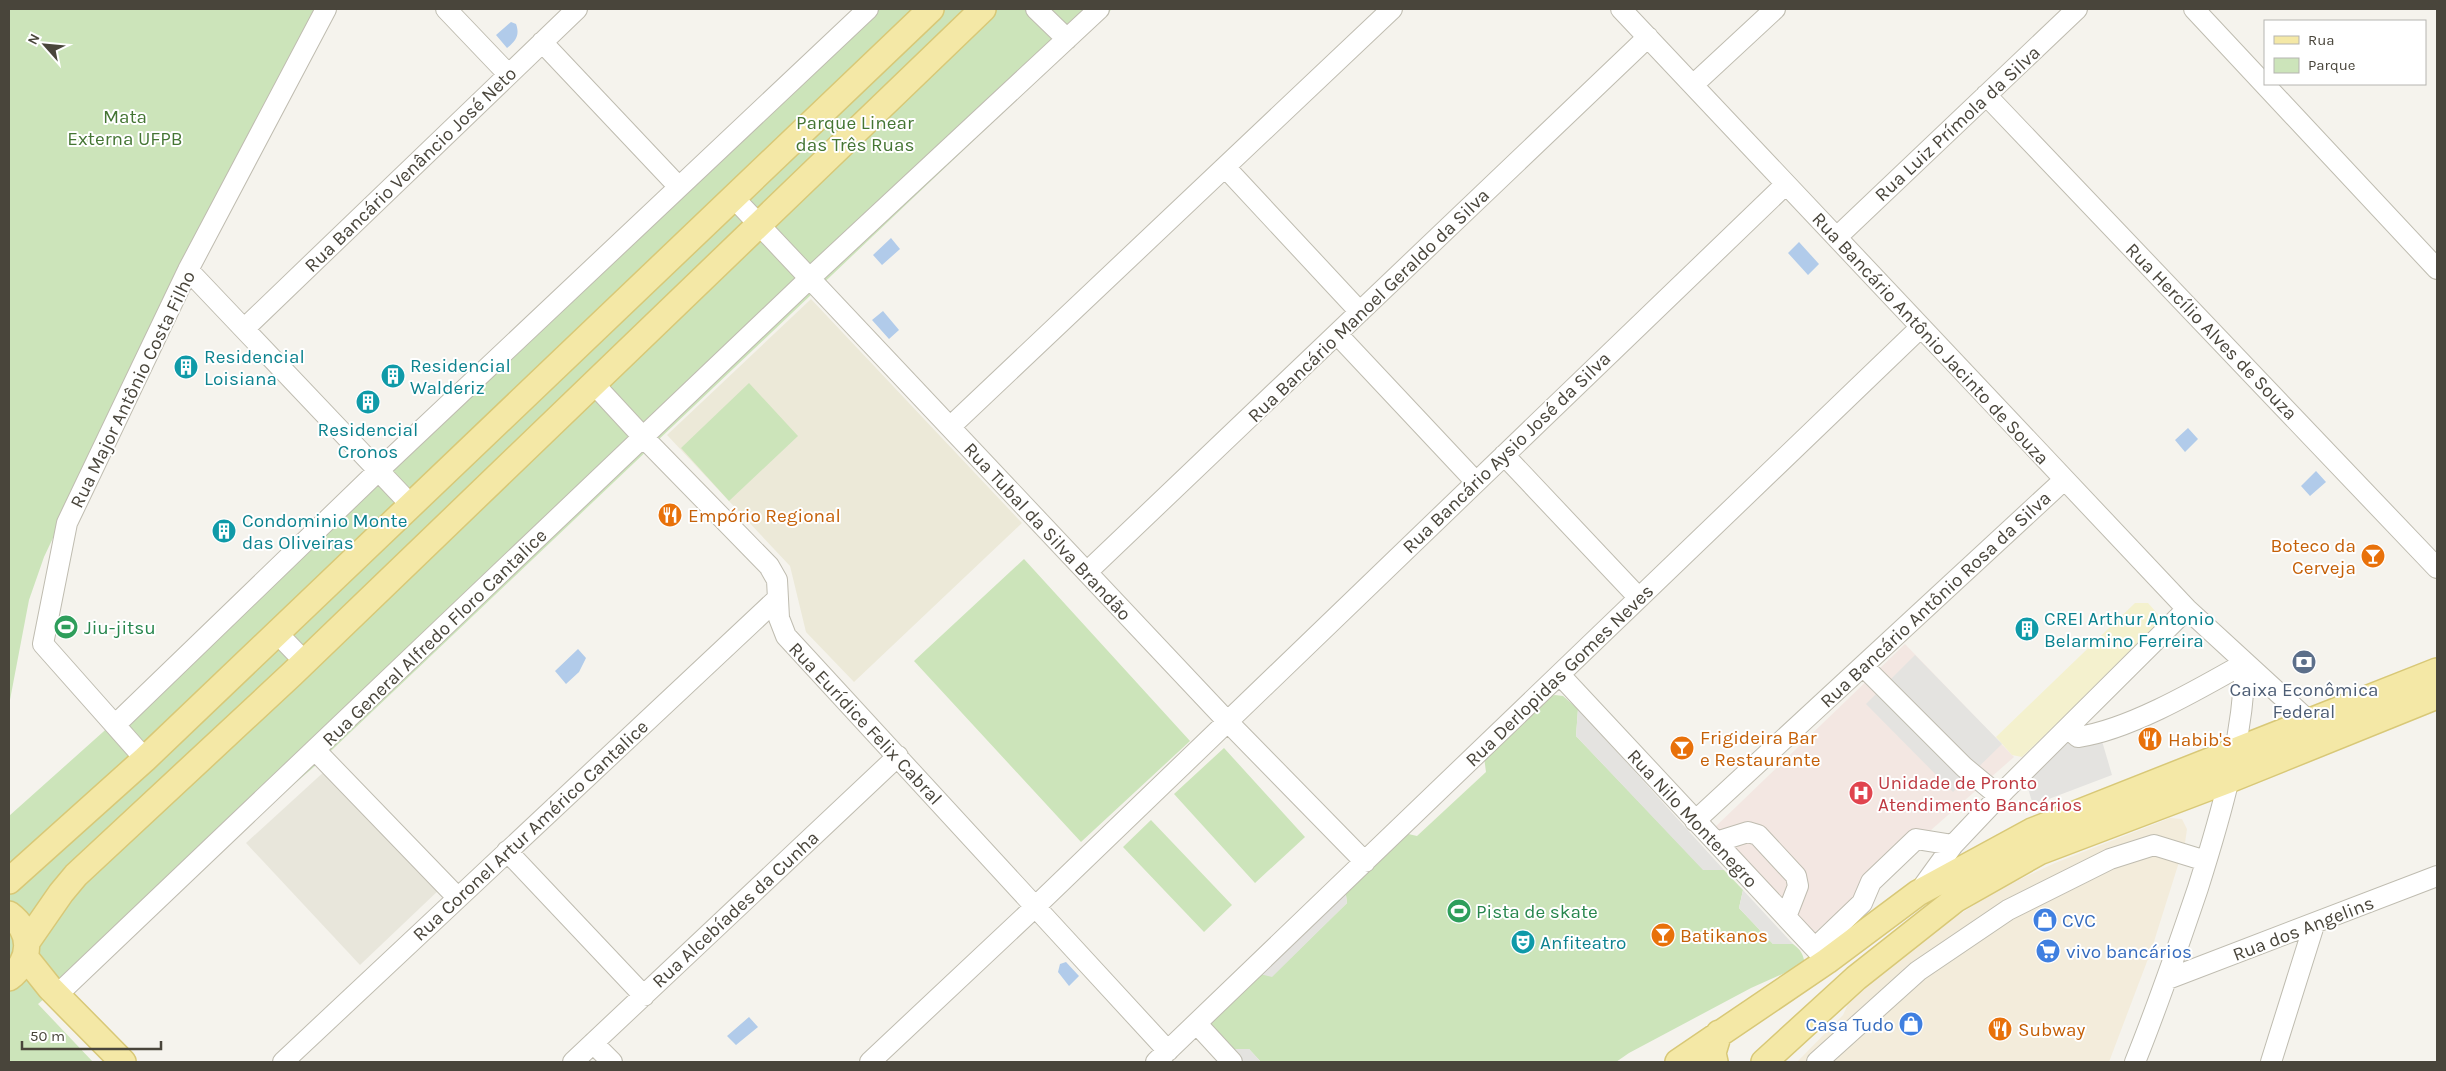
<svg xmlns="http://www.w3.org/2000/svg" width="2446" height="1071" font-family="Karla,sans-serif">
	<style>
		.residential { fill: #e8e6db }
		.commercial { fill: #f3ecdb }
		.education { fill: #ece9d8 }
		.medical { fill: #f3e7e2 }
		.green { fill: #cce4ba }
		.sand { fill: #f4f1ce }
		.parking { fill: #e4e3e0 }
		.water { fill: #b1cbea }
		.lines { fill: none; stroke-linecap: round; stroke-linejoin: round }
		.minor-casing { stroke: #bfbcb0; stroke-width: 22 }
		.major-casing { stroke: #d8c877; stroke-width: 28 }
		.minor { stroke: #fff; stroke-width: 20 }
		.major { stroke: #f4e8a6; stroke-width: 25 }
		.labels { text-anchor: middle; stroke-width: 4; stroke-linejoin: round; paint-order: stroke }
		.park-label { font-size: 19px; fill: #447533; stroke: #fff }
		.street-label { font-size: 19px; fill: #49453b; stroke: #fff }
		.culture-label { font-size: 19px; fill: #0d838f; stroke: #fff; text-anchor: start }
		.food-label { font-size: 19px; fill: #c56008; stroke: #fff; text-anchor: start }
		.leisure-label { font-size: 19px; fill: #27864d; stroke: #fff; text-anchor: start }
		.service-label { font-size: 19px; fill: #4e5e75; stroke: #fff }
		.health-label { font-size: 19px; fill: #be3a42; stroke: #fff; text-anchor: start }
		.shop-label { font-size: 19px; fill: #366cbe; stroke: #fff; text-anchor: start }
	</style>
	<rect width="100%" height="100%" fill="#f5f3ed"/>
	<!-- residential -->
	<path class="residential" d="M 327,769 L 441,888 L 360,965 L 246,843 Z"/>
	<!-- commercial -->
	<path class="commercial" d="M 2170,818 L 2182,819 L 2187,829 L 2185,843 L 2151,951 L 2109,1062 L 1797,1062 L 1843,1015 L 1853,993 L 1946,923 L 1999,889 L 2055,863 Z"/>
	<!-- education -->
	<path class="education" d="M 811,299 L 1022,523 L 854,682 L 806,632 L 790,566 L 667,435 Z"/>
	<!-- medical -->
	<path class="medical" d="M 1905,644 L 2014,757 L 1814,933 L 1713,829 Z"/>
	<!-- green -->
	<path class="green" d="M 9,9 L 321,9 L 168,294 L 44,557 L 29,600 L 9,705 Z
		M 858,9 L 1112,9 L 315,766 L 38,1004 L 93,1062 L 9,1062 L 9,816 L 103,732 Z
		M 749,383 L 798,436 L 729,501 L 681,448 Z
		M 1024,559 L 1190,741 L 1081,842 L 914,661 Z
		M 1555,695 L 1563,696 L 1578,709 L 1576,736 L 1703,869 L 1724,870 L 1743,890 L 1739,908 L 1773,944 L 1793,944 C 1801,950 1803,954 1805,964 L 1751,988 L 1629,1053 L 1616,1062 L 1261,1062 L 1249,1049 L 1228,1049 L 1206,1022 L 1256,973 L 1272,976 L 1347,903 L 1345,888 L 1404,833 L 1417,836 L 1486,772 L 1484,757 L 1548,697 Z
		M 1224,748 L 1305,837 L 1255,883 L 1174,794 Z
		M 1151,820 L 1232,905 L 1204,932 L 1123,847 Z"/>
	<!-- sand -->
	<path class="sand" d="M 2135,603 L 2148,603 L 2164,621 L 2022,757 L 2012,755 L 1996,737 Z"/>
	<!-- parking -->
	<path class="parking" d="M 1915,655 L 2002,744 L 1953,792 L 1866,704 Z
		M 1578,709 L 1724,870 L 1703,870 L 1576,736 Z
		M 2102,741 L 2112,775 L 2033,805 L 2024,775 L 2067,742 Z
		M 1345,888 L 1347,903 L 1272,977 L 1256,973 Z
		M 1743,890 L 1793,944 L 1773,944 L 1739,908 Z
		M 1228,1049 L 1249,1049 L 1261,1062 L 1240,1062 Z"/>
	<!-- water -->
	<path class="water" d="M 511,22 L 516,24 C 520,35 516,41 507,48 L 496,35 Z
		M 891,238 L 900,249 L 882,265 L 873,255 Z
		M 1799,242 L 1819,264 L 1808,275 L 1788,253 Z
		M 883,311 L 899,330 L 889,339 L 872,320 Z
		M 2188,428 L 2198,439 L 2185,452 L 2175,440 Z
		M 2316,471 L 2326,482 L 2310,496 L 2301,486 Z
		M 578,649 L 586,658 L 579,672 L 566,684 L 555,671 Z
		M 1066,962 L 1079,976 L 1069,986 L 1058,972 L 1060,964 Z
		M 749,1017 L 758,1027 L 736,1045 L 727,1036 Z"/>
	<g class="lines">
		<defs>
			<path id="minor" d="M 446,9 L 508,74
				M 1036,9 L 1067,39
				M 1621,9 L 2187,609 L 2310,722
				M 2194,9 L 2437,269
				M 542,42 L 678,186
				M 1693,85 L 1775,9
				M 1986,95 L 2437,568
				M 1225,167 L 1360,312
				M 733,197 L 1227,721 L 1365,862
				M 1837,237 L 2077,9
				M 188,270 L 412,506
				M 244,329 L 577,9
				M 1337,334 L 1476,482
				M 593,383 L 643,437 L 769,566 L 777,580 L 779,618 L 786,636 L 1168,1051
				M 950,427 L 1392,9
				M 1504,455 L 1639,598
				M 1087,572 L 1648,37
				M 277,633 L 305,662
				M 1863,666 L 1964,767 L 1999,796
				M 1560,675 L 1827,961
				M 115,725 L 378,471 L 868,9
				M 2071,725 L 2072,732 L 2078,737 C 2129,730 2199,689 2245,663
				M 316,751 L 457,897
				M 145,759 L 43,644 L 67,523 L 188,270 L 326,9
				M 1695,821 L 2064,480
				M 1716,842 L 1748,832 L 1758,835 L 1796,876 L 1798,886 L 1786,917
				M 507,851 L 644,996
				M 1919,892 L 1953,845 L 2006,789 L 2187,609
				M 1815,948 L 1862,903 L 1871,882 L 1916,839 L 1953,845
				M 2168,979 L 2437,876
				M 57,995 L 810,278 L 1099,9
				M 1197,1024 L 1232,1062
				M 593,1043 L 612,1062
				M 283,1062 L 777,599
				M 573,1062 L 898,756
				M 870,1062 L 1035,907 L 1786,184
				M 1156,1062 L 1921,327
				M 1817,1062 L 1918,971 L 2008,910 L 2110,859 L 2154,845 L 2206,861
				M 2135,1062 C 2158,1005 2178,947 2198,888 C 2221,815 2243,740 2245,663
				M 2271,1062 L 2314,925"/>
			<path id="major" d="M 9,881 L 145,759 L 931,9
				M 9,914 C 33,932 32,960 9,978
				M 27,942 L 61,893 L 76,875 L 292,674 L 983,9
				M 26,958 L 50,988 L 123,1062
				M 1678,1062 L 1827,961 L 1918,893 L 2032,831 L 2437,671
				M 1715,1062 L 1713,1053 L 1719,1033
				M 1764,1062 L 1856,978 L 1956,899 L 2039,852 L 2229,780 L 2437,696"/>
		</defs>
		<!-- minor casing -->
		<use href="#minor" class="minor-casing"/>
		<!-- major casing -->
		<use href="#major" class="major-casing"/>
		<!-- minor -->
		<use href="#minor" class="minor"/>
		<!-- major -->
		<use href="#major" class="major"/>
	</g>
	<!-- icons -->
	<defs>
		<symbol id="building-disc" viewBox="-11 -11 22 22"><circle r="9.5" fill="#0f9aa8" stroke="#fff"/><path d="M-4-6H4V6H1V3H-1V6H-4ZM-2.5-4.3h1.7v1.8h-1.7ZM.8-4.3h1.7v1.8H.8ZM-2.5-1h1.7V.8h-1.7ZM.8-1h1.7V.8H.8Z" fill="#fff"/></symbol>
		<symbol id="restaurant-disc" viewBox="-11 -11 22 22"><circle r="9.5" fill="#e8710a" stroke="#fff"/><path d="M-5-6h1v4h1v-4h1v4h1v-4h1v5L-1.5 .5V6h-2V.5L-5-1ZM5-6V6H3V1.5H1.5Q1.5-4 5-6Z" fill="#fff"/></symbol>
		<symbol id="bar-disc" viewBox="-11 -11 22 22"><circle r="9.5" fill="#e8710a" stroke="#fff"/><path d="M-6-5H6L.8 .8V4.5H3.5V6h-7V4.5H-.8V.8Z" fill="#fff"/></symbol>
		<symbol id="stadium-disc" viewBox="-11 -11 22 22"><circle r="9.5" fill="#2e9e5b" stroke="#fff"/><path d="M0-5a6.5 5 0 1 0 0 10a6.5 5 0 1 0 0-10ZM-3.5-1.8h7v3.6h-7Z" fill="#fff"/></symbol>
		<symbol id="bank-disc" viewBox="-11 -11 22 22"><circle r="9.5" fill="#5c6f8a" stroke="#fff"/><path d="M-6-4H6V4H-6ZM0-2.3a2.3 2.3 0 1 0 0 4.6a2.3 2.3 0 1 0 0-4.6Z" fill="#fff"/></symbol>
		<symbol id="hospital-disc" viewBox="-11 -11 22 22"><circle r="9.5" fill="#e0444e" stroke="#fff"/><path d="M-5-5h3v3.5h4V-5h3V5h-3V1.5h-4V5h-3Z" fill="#fff"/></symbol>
		<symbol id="shop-disc" viewBox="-11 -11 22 22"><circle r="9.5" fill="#3f7fe0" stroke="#fff"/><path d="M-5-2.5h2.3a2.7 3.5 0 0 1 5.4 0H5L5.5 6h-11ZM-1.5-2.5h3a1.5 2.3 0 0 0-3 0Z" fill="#fff"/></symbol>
		<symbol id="theatre-disc" viewBox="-11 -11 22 22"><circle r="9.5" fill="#0f9aa8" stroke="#fff"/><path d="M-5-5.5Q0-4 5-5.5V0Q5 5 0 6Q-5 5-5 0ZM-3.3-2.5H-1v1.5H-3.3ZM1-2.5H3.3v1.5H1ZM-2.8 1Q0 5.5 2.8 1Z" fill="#fff"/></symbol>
		<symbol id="supermarket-disc" viewBox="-11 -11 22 22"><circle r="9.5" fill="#3f7fe0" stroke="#fff"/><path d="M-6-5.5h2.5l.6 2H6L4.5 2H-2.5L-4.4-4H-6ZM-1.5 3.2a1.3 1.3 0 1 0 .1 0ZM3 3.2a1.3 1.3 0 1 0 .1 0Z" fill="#fff"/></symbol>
	</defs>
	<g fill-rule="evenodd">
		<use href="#building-disc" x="172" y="353" width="28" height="28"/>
		<use href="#building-disc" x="379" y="362" width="28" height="28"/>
		<use href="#building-disc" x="354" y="388" width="28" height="28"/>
		<use href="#restaurant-disc" x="656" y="501" width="28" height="28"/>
		<use href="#building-disc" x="210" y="517" width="28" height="28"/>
		<use href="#bar-disc" x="2359" y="542" width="28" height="28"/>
		<use href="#stadium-disc" x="52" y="613" width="28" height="28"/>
		<use href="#building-disc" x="2013" y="615" width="28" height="28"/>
		<use href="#bank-disc" x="2290" y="648" width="28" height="28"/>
		<use href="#restaurant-disc" x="2136" y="725" width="28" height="28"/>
		<use href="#bar-disc" x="1668" y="734" width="28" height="28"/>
		<use href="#hospital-disc" x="1847" y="779" width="28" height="28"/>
		<use href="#stadium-disc" x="1445" y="897" width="28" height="28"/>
		<use href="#shop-disc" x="2031" y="906" width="28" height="28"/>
		<use href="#bar-disc" x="1649" y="921" width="28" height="28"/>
		<use href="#theatre-disc" x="1509" y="928" width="28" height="28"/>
		<use href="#supermarket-disc" x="2034" y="937" width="28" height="28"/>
		<use href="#shop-disc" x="1897" y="1010" width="28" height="28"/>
		<use href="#restaurant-disc" x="1986" y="1015" width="28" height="28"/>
	</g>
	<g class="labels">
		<!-- park labels -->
		<g class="park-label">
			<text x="125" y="123">Mata<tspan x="125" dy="22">Externa UFPB</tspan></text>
			<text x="855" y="129">Parque Linear<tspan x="855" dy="22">das Três Ruas</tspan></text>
		</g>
		<!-- street labels -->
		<g class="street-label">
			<text transform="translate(1957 123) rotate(-43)" y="7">Rua Luiz Prímola da Silva</text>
			<text transform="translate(410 169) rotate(-44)" y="7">Rua Bancário Venâncio José Neto</text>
			<text transform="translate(1368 305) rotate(-44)" y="7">Rua Bancário Manoel Geraldo da Silva</text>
			<text transform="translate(2212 331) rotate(46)" y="7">Rua Hercílio Alves de Souza</text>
			<text transform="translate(1931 338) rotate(47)" y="7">Rua Bancário Antônio Jacinto de Souza</text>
			<text transform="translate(132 389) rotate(-64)" y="7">Rua Major Antônio Costa Filho</text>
			<text transform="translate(1506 452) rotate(-44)" y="7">Rua Bancário Aysio José da Silva</text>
			<text transform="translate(1048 531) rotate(47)" y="7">Rua Tubal da Silva Brandão</text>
			<text transform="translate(1935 599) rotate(-43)" y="7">Rua Bancário Antônio Rosa da Silva</text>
			<text transform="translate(434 637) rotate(-44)" y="7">Rua General Alfredo Floro Cantalice</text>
			<text transform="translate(1559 675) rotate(-44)" y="7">Rua Derlopidas Gomes Neves</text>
			<text transform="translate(866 723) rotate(47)" y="7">Rua Eurídice Felix Cabral</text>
			<text transform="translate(1693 818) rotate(47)" y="7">Rua Nilo Montenegro</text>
			<text transform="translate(530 830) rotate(-43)" y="7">Rua Coronel Artur Américo Cantalice</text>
			<text transform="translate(735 909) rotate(-43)" y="7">Rua Alcebíades da Cunha</text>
			<text transform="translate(2303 928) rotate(-21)" y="7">Rua dos Angelins</text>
		</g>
		<!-- culture labels -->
		<g class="culture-label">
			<text x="204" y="363">Residencial<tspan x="204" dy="22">Loisiana</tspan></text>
			<text x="410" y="372">Residencial<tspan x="410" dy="22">Walderiz</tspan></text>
			<text x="368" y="436" text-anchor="middle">Residencial<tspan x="368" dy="22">Cronos</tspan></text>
			<text x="242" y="527">Condominio Monte<tspan x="242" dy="22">das Oliveiras</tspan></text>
			<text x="2044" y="625">CREI Arthur Antonio<tspan x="2044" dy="22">Belarmino Ferreira</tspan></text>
			<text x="1540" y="949">Anfiteatro</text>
		</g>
		<!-- food labels -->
		<g class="food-label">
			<text x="688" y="522">Empório Regional</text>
			<text x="2356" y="552" text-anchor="end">Boteco da<tspan x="2356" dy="22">Cerveja</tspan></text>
			<text x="1700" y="744">Frigideira Bar<tspan x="1700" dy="22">e Restaurante</tspan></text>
			<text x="2168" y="746">Habib's</text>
			<text x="1680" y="942">Batikanos</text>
			<text x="2018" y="1036">Subway</text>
		</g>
		<!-- leisure labels -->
		<g class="leisure-label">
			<text x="84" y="634">Jiu-jitsu</text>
			<text x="1476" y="918">Pista de skate</text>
		</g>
		<!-- service labels -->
		<g class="service-label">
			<text x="2304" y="696">Caixa Econômica<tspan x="2304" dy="22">Federal</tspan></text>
		</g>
		<!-- health labels -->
		<g class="health-label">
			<text x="1878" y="789">Unidade de Pronto<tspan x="1878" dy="22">Atendimento Bancários</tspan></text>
		</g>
		<!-- shop labels -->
		<g class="shop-label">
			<text x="2062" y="927">CVC</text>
			<text x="2066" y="958">vivo bancários</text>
			<text x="1894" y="1031" text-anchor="end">Casa Tudo</text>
		</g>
	</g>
	<!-- border -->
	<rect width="2446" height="1071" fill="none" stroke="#49453b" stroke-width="20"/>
	<!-- legend -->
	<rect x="2264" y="20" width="162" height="65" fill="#ffffff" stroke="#b6b5b1"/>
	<rect x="2274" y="36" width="25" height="8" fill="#f4e8a6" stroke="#b6b5b1"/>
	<text x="2308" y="45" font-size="15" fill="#49453b">Rua</text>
	<rect x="2274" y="58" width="25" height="15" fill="#cce4ba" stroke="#b6b5b1"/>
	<text x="2308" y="70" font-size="15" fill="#49453b">Parque</text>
	<!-- north arrow -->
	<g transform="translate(45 45) rotate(297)" stroke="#ffffff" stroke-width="4" paint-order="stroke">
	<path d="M0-4L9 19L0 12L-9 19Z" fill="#49453b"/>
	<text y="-8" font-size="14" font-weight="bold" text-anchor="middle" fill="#49453b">N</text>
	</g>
	<!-- scale -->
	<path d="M22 1041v8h139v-8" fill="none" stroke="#49453b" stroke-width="2.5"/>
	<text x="30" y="1041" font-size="15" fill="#49453b" stroke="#ffffff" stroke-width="4" paint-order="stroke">50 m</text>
</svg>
